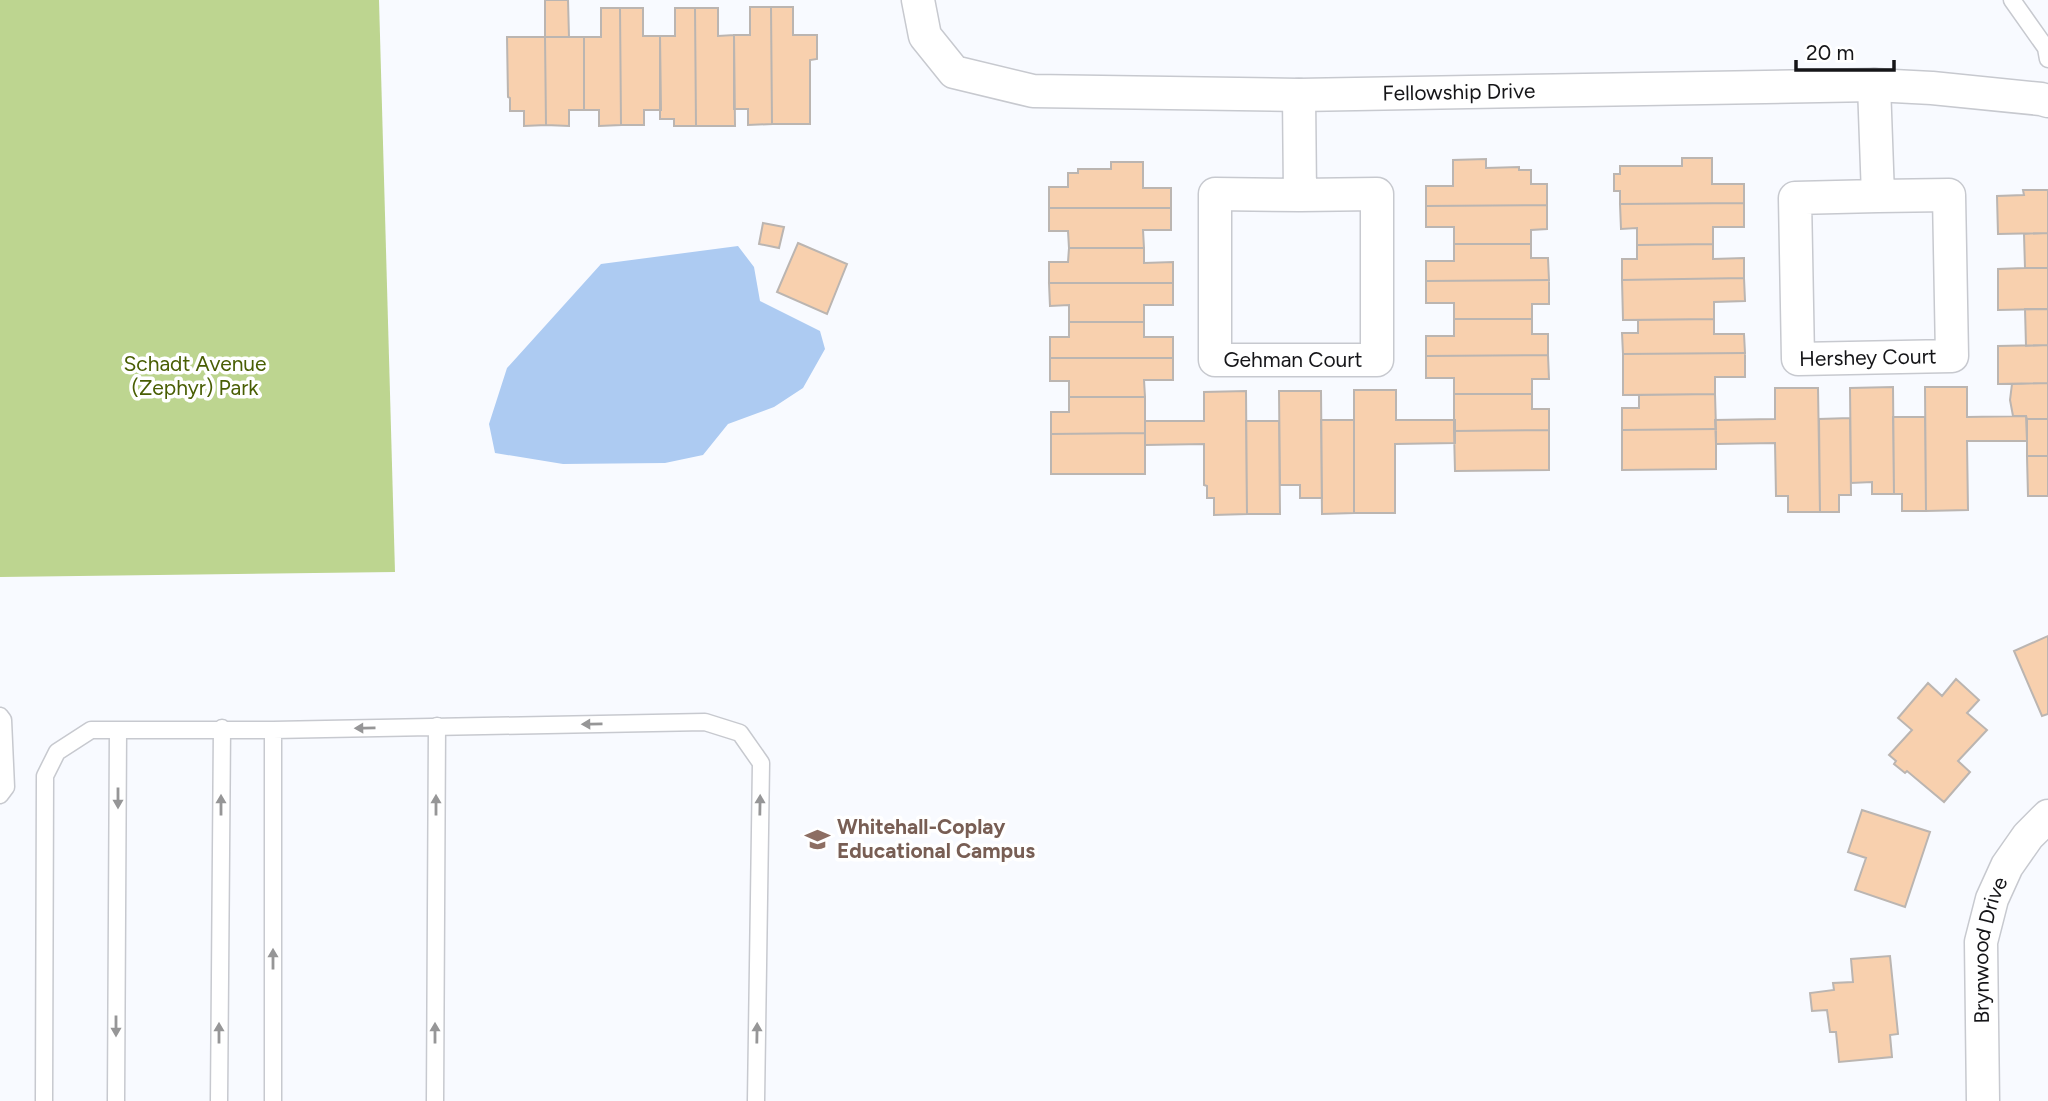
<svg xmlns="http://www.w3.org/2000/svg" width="2048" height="1101" font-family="Figtree,sans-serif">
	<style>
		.green { fill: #bdd590 }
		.water { fill: #adcbf2 }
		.building { fill: #f8d0ae; stroke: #bbb5b1; stroke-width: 2 }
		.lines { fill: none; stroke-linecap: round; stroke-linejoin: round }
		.lane-casing { stroke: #c7c9cf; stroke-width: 19 }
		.street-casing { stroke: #c7c9cf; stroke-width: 35 }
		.lane { stroke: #fff; stroke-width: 16 }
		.street { stroke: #fff; stroke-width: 32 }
		.oneway { fill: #969697 }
		.labels { text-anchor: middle; stroke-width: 7; stroke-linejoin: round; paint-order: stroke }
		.street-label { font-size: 21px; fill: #151518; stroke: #fff }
		.park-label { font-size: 21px; fill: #495e04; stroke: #fff }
		.education-label { font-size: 21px; font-weight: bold; fill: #785e54; stroke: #fff; text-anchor: start }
	</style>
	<rect width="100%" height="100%" fill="#f8faff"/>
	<!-- green -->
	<path class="green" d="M 0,0 L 379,0 L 395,572 L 0,577 Z"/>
	<!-- water -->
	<path class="water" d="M 738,246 L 754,267 L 760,301 L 820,331 L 825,349 L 803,388 L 774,407 L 728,424 L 703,455 L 665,463 L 563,464 L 495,453 L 489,424 L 507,368 L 601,264 Z"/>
	<!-- building -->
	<path class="building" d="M 545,0 L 568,0 L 569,37 L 545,37 Z
		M 750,7 L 771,7 L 772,124 L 748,125 L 748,109 L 734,109 L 734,35 L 750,35 Z
		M 771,7 L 793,7 L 793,35 L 817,35 L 817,59 L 810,60 L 810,124 L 772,124 Z
		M 601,8 L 620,8 L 621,125 L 599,126 L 599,110 L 584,110 L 584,37 L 601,37 Z
		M 620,8 L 643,8 L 643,36 L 660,36 L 661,110 L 644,110 L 644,125 L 621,125 Z
		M 675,8 L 695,8 L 696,126 L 674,126 L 674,119 L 660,119 L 660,36 L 675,36 Z
		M 695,8 L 718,8 L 718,36 L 734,35 L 735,126 L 696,126 Z
		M 507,37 L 545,37 L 546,125 L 524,126 L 524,111 L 510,111 L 510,98 L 508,97 Z
		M 545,37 L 584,37 L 584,110 L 569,110 L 569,126 L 546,125 Z
		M 1682,158 L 1712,158 L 1712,184 L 1744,184 L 1744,203 L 1620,204 L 1620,191 L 1614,191 L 1614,174 L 1620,174 L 1620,166 L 1682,166 Z
		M 1486,159 L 1486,168 L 1519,167 L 1519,170 L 1531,170 L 1531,184 L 1547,184 L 1547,205 L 1426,206 L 1426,186 L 1453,186 L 1453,160 Z
		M 1111,162 L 1143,162 L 1143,188 L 1171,188 L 1171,208 L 1049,208 L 1049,187 L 1068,187 L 1068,173 L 1078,173 L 1078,169 L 1111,169 Z
		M 2023,190 L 2048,190 L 2048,233 L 1998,234 L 1997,196 L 2024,195 Z
		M 1744,203 L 1744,227 L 1713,227 L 1713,244 L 1637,245 L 1637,228 L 1621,229 L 1620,204 Z
		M 1547,205 L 1547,229 L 1531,230 L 1531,244 L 1454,244 L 1454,227 L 1426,227 L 1426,206 Z
		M 1049,208 L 1171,208 L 1171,230 L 1143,230 L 1144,248 L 1069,248 L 1068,231 L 1049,231 Z
		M 763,223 L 784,227 L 779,248 L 759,244 Z
		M 2048,233 L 2048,268 L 2025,268 L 2024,234 Z
		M 798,243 L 847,264 L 827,314 L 777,292 Z
		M 1454,244 L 1531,244 L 1531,258 L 1548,258 L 1549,280 L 1426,281 L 1426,261 L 1454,261 Z
		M 1713,244 L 1713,259 L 1744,258 L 1744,278 L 1622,280 L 1622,259 L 1637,259 L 1637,245 Z
		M 1069,248 L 1144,248 L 1144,263 L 1173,262 L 1173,283 L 1049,283 L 1049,262 L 1068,262 Z
		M 2025,268 L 2048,268 L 2048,309 L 1998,310 L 1998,269 Z
		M 1744,278 L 1745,301 L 1714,302 L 1714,319 L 1623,320 L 1622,280 Z
		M 1549,280 L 1549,304 L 1532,304 L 1532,319 L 1454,319 L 1454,303 L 1426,303 L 1426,281 Z
		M 1049,283 L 1173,283 L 1173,305 L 1144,305 L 1144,322 L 1069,322 L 1069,305 L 1050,306 Z
		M 2025,309 L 2048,309 L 2048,345 L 2026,346 Z
		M 1454,319 L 1532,319 L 1532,334 L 1548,334 L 1548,355 L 1426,356 L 1426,336 L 1454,336 Z
		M 1714,319 L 1714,334 L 1744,334 L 1745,353 L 1623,354 L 1622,333 L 1638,333 L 1638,320 Z
		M 1069,322 L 1144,322 L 1144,337 L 1173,337 L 1173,358 L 1050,358 L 1050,337 L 1069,337 Z
		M 2048,345 L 2048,383 L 1998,384 L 1998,346 Z
		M 1745,353 L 1745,377 L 1715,377 L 1715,394 L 1623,395 L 1623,354 Z
		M 1548,355 L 1549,379 L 1532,379 L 1532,394 L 1454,394 L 1454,378 L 1426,378 L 1426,356 Z
		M 1050,358 L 1173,358 L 1173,380 L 1144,380 L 1145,397 L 1069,397 L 1069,381 L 1050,381 Z
		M 2048,383 L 2048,419 L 2027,419 L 2026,416 L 2013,416 L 2010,400 L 2012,384 Z
		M 1893,387 L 1894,494 L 1872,494 L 1872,482 L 1851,483 L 1850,388 Z
		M 1925,387 L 1967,387 L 1967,417 L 2026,416 L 2027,441 L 1967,441 L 1968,510 L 1926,511 Z
		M 1775,388 L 1818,388 L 1820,512 L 1788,512 L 1788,496 L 1776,496 L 1775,443 L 1716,444 L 1715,420 L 1775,419 Z
		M 1354,390 L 1396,390 L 1396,420 L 1455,420 L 1455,443 L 1395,444 L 1395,513 L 1354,513 Z
		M 1246,391 L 1247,514 L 1214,515 L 1214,498 L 1207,498 L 1207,486 L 1204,485 L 1204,444 L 1145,445 L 1145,421 L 1204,421 L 1204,392 Z
		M 1279,391 L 1321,391 L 1322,498 L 1300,498 L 1300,485 L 1280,485 Z
		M 1454,394 L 1532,394 L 1532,409 L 1549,409 L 1549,430 L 1454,431 Z
		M 1715,394 L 1716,429 L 1622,430 L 1622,408 L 1639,408 L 1639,395 Z
		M 1069,397 L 1145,397 L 1145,433 L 1051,434 L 1051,412 L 1069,412 Z
		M 1893,417 L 1925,417 L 1926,511 L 1902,511 L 1902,494 L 1894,494 Z
		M 1850,418 L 1851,495 L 1839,495 L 1839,512 L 1820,512 L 1819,419 Z
		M 2027,419 L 2048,419 L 2048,456 L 2027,456 Z
		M 1321,420 L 1354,420 L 1354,513 L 1322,514 Z
		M 1246,421 L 1279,421 L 1280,514 L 1247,514 Z
		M 1716,429 L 1716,469 L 1622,470 L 1622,430 Z
		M 1549,430 L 1549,470 L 1455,471 L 1454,431 Z
		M 1145,433 L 1145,474 L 1051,474 L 1051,434 Z
		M 2027,456 L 2048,456 L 2048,496 L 2028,496 Z
		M 2048,636 L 2048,714 L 2042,716 L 2014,651 Z
		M 1956,679 L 1979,700 L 1967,713 L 1987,730 L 1958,761 L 1970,772 L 1944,802 L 1907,771 L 1905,773 L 1894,764 L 1896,761 L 1889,755 L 1912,730 L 1898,718 L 1928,683 L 1942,696 Z
		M 1862,810 L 1930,832 L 1905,907 L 1855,890 L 1866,858 L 1848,852 Z
		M 1890,956 L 1898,1034 L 1890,1035 L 1892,1057 L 1839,1062 L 1836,1032 L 1830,1032 L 1827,1010 L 1812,1011 L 1810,993 L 1834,990 L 1833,983 L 1853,982 L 1851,959 Z"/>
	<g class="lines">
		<defs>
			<path id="lane" d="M 2012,0 L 2046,48 L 2048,59
				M 0,716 L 3,720 L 6,787 L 0,795
				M 273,730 L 273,1101
				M 44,1101 L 45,776 L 57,752 L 91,730 L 273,730 L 705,722 L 740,733 L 761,763 L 756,1101
				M 116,1101 L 118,730
				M 219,1101 L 222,728
				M 435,1101 L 437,726"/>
			<g id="street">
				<path id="s1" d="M 918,0 L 925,36 L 954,72 L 1033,91 L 1299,95 L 1874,85 L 1932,88 L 2041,99 L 2048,101"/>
				<path id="s2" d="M 1874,85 L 1878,196 L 1795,198 L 1798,359 L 1952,356 L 1949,195 L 1878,196"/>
				<path id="s3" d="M 1299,95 L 1300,195 L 1215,194 L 1215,360 L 1377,360 L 1377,194 L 1300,195"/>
				<path id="s4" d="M 1983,1101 L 1981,942 L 1992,899 L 2007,866 L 2028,836 L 2048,816"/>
			</g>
		</defs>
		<!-- lane casing -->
		<use href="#lane" class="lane-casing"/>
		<!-- street casing -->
		<use href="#street" class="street-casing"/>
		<!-- lane -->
		<use href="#lane" class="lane"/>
		<!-- street -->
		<use href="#street" class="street"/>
	</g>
	<!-- one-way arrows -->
	<defs><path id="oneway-solid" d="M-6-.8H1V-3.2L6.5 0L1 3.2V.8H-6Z" transform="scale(1.75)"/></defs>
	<g class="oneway">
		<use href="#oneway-solid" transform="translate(592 724) rotate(179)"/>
		<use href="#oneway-solid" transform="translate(365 728) rotate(179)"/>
		<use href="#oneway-solid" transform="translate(118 798) rotate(90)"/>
		<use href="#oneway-solid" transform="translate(221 805) rotate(-90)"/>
		<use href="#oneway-solid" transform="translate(436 805) rotate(-90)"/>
		<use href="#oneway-solid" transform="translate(760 805) rotate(-89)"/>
		<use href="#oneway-solid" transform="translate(273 959) rotate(-90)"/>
		<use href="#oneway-solid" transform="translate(116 1026) rotate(90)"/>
		<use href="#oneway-solid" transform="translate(219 1033) rotate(-90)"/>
		<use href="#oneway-solid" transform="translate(435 1033) rotate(-90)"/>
		<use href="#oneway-solid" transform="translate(757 1033) rotate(-89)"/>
	</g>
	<!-- icons -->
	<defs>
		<symbol id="school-bare" viewBox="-9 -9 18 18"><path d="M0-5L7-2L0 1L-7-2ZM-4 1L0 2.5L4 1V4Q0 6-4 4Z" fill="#8d6e63" stroke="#fff" stroke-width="2.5" paint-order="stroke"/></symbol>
	</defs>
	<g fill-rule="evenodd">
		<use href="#school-bare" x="800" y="822" width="35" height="35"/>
	</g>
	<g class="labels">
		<!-- street labels -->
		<g class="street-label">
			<text dy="7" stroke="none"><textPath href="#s1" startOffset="590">Fellowship Drive</textPath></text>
			<text dy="7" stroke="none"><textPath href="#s2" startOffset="425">Hershey Court</textPath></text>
			<text dy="7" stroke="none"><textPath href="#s3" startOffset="429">Gehman Court</textPath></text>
			<text dy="7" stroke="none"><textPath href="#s4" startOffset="152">Brynwood Drive</textPath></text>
		</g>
		<!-- park labels -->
		<g class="park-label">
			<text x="195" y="371">Schadt Avenue<tspan x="195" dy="24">(Zephyr) Park</tspan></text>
		</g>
		<!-- education labels -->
		<g class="education-label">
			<text x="837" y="834">Whitehall-Coplay<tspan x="837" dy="24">Educational Campus</tspan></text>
		</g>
	</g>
	<!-- scale -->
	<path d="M1796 60v10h98v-10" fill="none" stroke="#151518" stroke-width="3.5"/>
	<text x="1806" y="60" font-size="21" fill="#151518" stroke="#ffffff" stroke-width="5" paint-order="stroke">20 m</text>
</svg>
